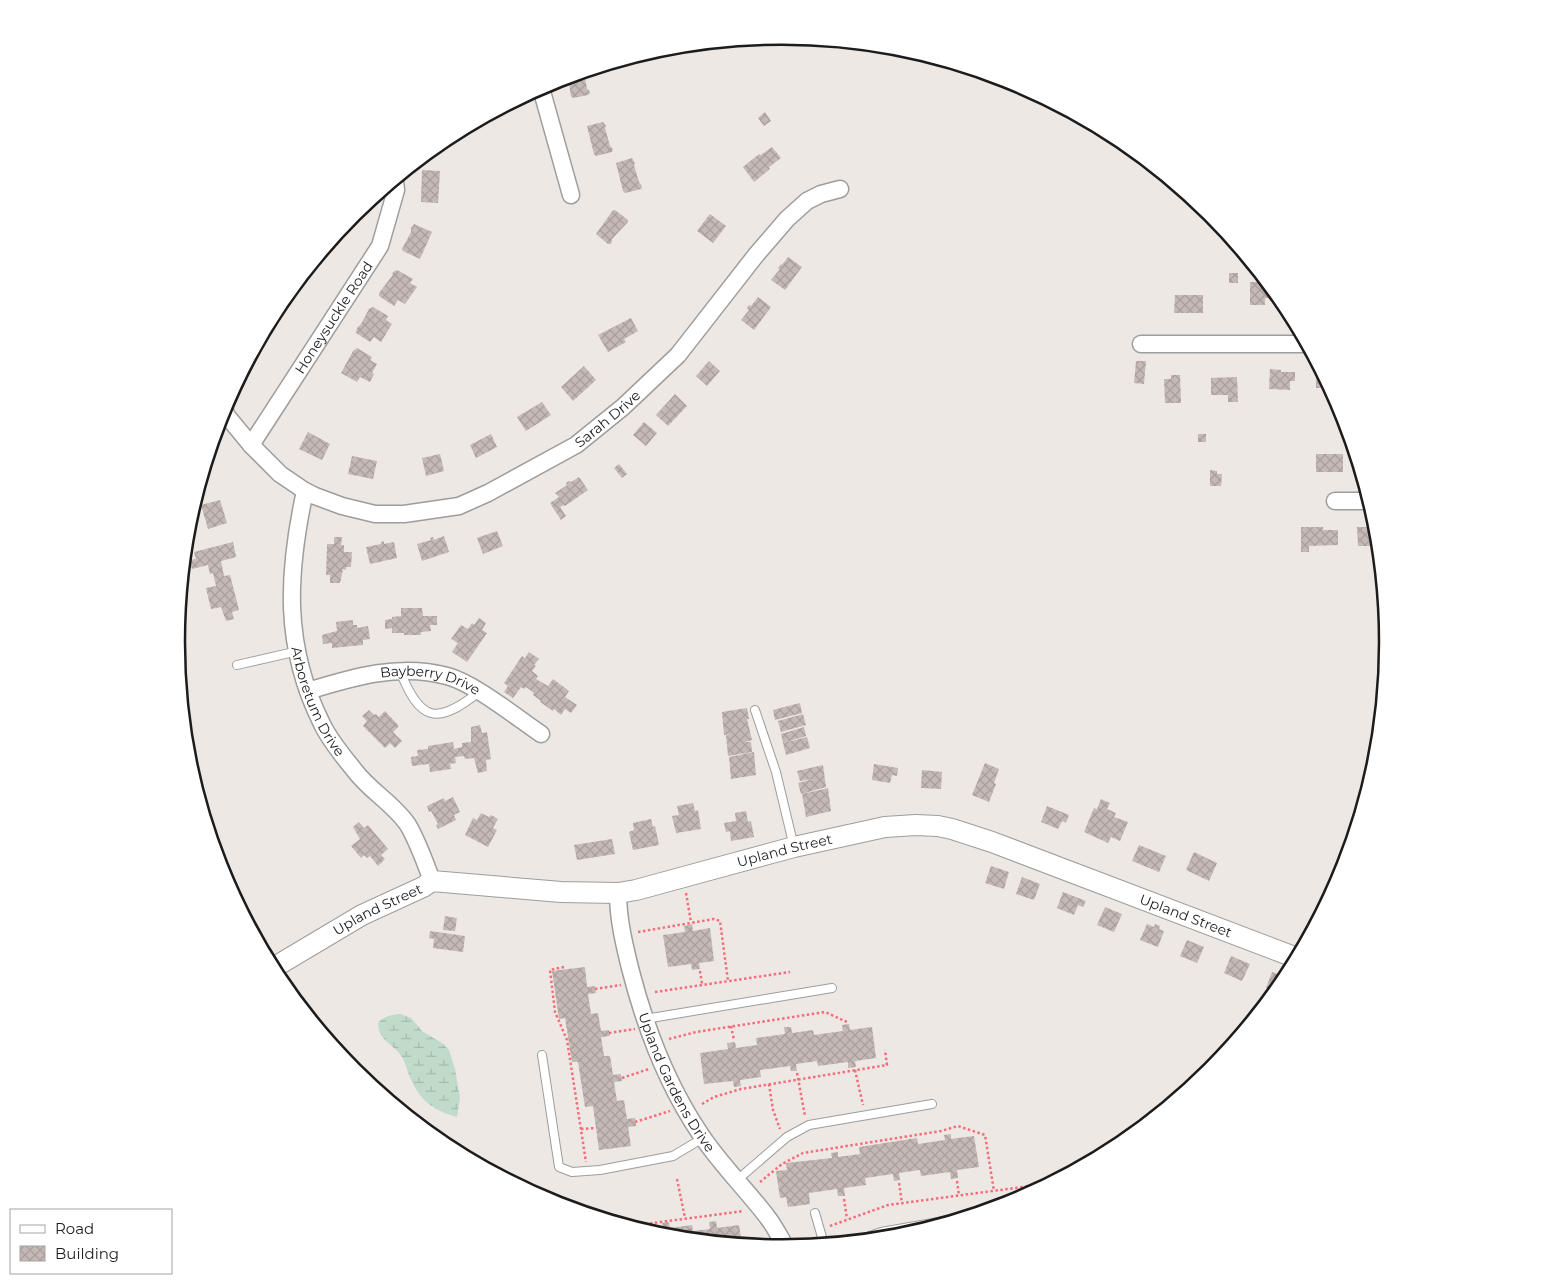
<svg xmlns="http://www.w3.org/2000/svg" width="1565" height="1284" font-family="Montserrat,sans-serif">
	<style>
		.wetland { fill: url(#wetland-marsh) }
		.building { fill: url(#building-cross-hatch) }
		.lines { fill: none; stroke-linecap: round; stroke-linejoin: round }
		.service-casing { stroke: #9d9d9d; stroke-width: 10 }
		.minor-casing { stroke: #9d9d9d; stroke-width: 19 }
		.tertiary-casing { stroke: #9d9d9d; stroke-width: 22 }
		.path { stroke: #f46d7b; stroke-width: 2.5; stroke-dasharray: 2.5 2.5; stroke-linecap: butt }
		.service { stroke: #fff; stroke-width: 8 }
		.minor { stroke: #fff; stroke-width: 16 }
		.tertiary { stroke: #fff; stroke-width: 20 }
		.labels { text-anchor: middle; stroke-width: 5; stroke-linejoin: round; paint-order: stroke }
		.street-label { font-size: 14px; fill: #1c1c1c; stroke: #fff }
		.rim { fill: none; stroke: #1c1c1c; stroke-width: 2.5 }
	</style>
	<defs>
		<pattern id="wetland-marsh" width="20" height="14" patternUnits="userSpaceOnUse" patternTransform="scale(1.25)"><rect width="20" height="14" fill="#c0dbc9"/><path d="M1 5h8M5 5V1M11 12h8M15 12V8" fill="none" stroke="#a4bbac"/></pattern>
		<pattern id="building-cross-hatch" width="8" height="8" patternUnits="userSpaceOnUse" patternTransform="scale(1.25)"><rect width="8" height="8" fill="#c5b9b6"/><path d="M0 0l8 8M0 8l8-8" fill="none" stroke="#a99e9c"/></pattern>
	</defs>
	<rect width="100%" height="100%" fill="#ede8e3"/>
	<!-- wetland -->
	<path class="wetland" d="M 400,1014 L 411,1018 L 422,1031 L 442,1043 L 449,1050 L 455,1069 L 460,1098 L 457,1117 C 431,1109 420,1101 409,1075 C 407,1070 405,1061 402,1057 C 393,1043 379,1042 378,1023 C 384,1016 391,1015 400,1014 Z"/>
	<!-- building -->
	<path class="building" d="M 584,72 L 587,89 L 589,90 L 590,93 L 588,95 L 573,98 L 571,96 L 568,77 Z
		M 765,112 L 771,121 L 764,126 L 758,118 Z
		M 603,122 L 606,126 L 605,128 L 610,146 L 613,149 L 612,152 L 596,156 L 594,154 L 587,126 Z
		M 772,147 L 781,158 L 769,167 L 770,169 L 754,182 L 743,167 L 759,154 L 761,155 Z
		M 632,158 L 635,163 L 634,165 L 639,182 L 642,186 L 641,189 L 625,193 L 623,191 L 616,163 Z
		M 422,170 L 440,171 L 438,203 L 421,202 Z
		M 613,210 L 615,210 L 628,220 L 628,222 L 612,239 L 611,244 L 608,244 L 596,234 Z
		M 710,214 L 726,226 L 713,243 L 697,231 Z
		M 414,224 L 432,232 L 420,259 L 403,251 L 402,249 L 411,232 L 411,228 Z
		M 788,257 L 802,267 L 785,290 L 771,280 L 780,269 L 778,268 L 781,264 L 782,265 Z
		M 397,270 L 413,279 L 410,283 L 417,287 L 405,304 L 398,300 L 394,306 L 379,296 L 379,293 L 392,276 L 393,272 Z
		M 1229,273 L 1238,273 L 1238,283 L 1229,283 Z
		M 1250,282 L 1264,282 L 1264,288 L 1268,288 L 1268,298 L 1265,298 L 1265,305 L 1250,305 Z
		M 1175,295 L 1203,295 L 1203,313 L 1174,313 Z
		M 758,297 L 771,307 L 754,330 L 741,320 L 749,310 L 747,308 L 749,305 L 751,306 Z
		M 373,307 L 388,316 L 386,320 L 392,324 L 381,342 L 374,337 L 370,342 L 356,333 L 357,328 L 361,324 L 369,309 Z
		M 631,318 L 638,331 L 624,339 L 626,342 L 608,352 L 598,335 Z
		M 357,348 L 372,357 L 370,360 L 377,364 L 372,373 L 374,374 L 370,382 L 360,377 L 357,382 L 341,373 L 353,351 Z
		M 709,361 L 720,371 L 707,386 L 696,376 Z
		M 1136,361 L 1146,361 L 1144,384 L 1134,383 Z
		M 584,366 L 596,380 L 573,401 L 561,387 Z
		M 1270,369 L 1281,370 L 1281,372 L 1295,372 L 1295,381 L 1290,381 L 1290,390 L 1269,389 Z
		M 1316,371 L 1321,371 L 1330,388 L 1316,388 Z
		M 1171,375 L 1180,375 L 1181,403 L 1165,403 L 1164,379 L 1171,379 Z
		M 1237,377 L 1238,402 L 1228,402 L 1228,395 L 1211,395 L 1211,378 Z
		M 675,394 L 687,406 L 668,426 L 656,415 Z
		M 542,402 L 551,415 L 526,431 L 517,417 Z
		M 644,422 L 657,433 L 646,446 L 633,435 Z
		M 308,432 L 330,444 L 322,460 L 299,449 Z
		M 491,434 L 497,447 L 476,458 L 470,445 Z
		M 1198,434 L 1206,434 L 1206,442 L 1198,442 Z
		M 440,454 L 444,471 L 426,476 L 422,458 Z
		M 1316,454 L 1343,454 L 1343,472 L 1316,472 Z
		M 352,456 L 377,461 L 373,479 L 348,474 Z
		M 619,464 L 627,474 L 622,478 L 614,468 Z
		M 1210,470 L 1217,471 L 1217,474 L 1222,474 L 1221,486 L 1210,486 Z
		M 579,477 L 588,490 L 565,506 L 564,505 L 560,507 L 566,516 L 561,520 L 550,503 L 559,497 L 555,493 L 567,485 L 566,483 L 569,481 L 571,482 Z
		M 220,500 L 227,523 L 208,529 L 201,505 Z
		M 1301,527 L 1323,527 L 1323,530 L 1338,530 L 1338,545 L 1309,546 L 1309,552 L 1301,552 Z
		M 1357,527 L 1377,527 L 1379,553 L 1374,553 L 1374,546 L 1358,546 Z
		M 497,531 L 503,546 L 483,554 L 477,538 Z
		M 444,536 L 449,552 L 422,561 L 417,544 L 431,540 L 430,538 L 433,537 L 434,540 Z
		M 334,537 L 342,537 L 341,545 L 344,545 L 344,552 L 352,552 L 351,567 L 346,567 L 346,570 L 343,569 L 340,583 L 330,583 L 330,575 L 326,575 L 327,544 L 334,544 Z
		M 384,541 L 384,544 L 394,542 L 397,558 L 370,564 L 366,547 L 381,544 L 381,542 Z
		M 233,542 L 236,557 L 221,561 L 224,576 L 230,575 L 239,610 L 232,612 L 234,619 L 226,621 L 221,607 L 211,609 L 206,588 L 216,586 L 213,573 L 210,574 L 208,565 L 192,569 L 189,560 L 196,559 L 194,552 Z
		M 401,608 L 422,608 L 423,616 L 437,616 L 437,625 L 430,625 L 431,631 L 421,632 L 421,635 L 404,635 L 404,633 L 392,633 L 392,628 L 385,629 L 385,620 L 392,619 L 392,617 L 401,616 Z
		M 479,618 L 486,623 L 482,630 L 487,633 L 467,662 L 452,652 L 458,643 L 451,639 L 461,625 L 468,629 L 472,623 L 474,625 Z
		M 353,620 L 353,625 L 357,625 L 357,628 L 368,626 L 370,639 L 363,640 L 363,645 L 332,648 L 332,643 L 323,644 L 322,635 L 337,631 L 336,622 Z
		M 529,652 L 539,659 L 534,665 L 536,666 L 532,671 L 538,676 L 536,679 L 548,686 L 553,679 L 569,691 L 565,697 L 577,705 L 571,713 L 565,709 L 561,715 L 554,709 L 553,711 L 540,702 L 541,701 L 533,695 L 534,693 L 526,687 L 524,689 L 521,687 L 513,698 L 504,692 L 508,686 L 504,683 L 522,656 L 525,658 Z
		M 800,703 L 802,713 L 775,720 L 773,710 Z
		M 747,708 L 749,719 L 747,719 L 752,740 L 745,742 L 751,742 L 752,752 L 728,756 L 726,735 L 735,733 L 724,735 L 722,712 Z
		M 369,710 L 374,715 L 376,714 L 379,717 L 385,711 L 399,726 L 393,732 L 402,741 L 395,748 L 390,743 L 385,748 L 363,726 L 367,721 L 362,716 Z
		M 803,714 L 806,725 L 781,732 L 778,721 Z
		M 480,725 L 482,733 L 487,732 L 491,759 L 486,760 L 487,771 L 478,773 L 474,758 L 465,759 L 464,756 L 455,757 L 456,763 L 450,764 L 451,769 L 430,772 L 429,764 L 412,766 L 411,757 L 418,756 L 417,750 L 428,749 L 428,746 L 453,742 L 454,749 L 462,747 L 462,743 L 471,742 L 471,727 Z
		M 804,727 L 806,736 L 783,743 L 781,734 Z
		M 807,737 L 810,748 L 786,755 L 783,743 Z
		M 754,752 L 756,775 L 731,779 L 729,757 Z
		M 985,763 L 999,769 L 994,783 L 996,784 L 989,802 L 972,795 Z
		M 874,764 L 898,768 L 897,776 L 892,775 L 890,783 L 872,780 Z
		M 823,765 L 826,787 L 801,794 L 798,783 L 813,779 L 800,781 L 797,771 Z
		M 922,770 L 942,772 L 941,789 L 921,788 Z
		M 828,788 L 831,811 L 806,817 L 802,794 Z
		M 453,797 L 460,812 L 454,815 L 456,820 L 438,829 L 436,825 L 438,824 L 431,811 L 429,812 L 427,806 L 444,798 L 445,801 Z
		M 1101,799 L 1110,803 L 1107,809 L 1116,813 L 1114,817 L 1128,822 L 1120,841 L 1111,837 L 1108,843 L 1084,832 L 1094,808 L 1097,809 Z
		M 693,803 L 695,811 L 698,810 L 701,829 L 676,833 L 672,816 L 679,815 L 677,806 Z
		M 1047,806 L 1069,815 L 1066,823 L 1062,821 L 1058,829 L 1041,822 Z
		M 746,811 L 748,822 L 751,821 L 754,837 L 731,841 L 730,831 L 726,832 L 724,823 L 736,821 L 735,813 Z
		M 481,813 L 489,817 L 491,815 L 498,819 L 493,828 L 497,830 L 488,847 L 465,835 L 473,818 L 477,820 Z
		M 651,819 L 653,827 L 655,826 L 659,845 L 633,850 L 629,832 L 634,830 L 633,823 Z
		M 359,822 L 364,828 L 368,825 L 388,849 L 381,855 L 385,859 L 378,866 L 370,856 L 367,858 L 364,855 L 361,858 L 351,846 L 360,839 L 353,827 Z
		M 612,839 L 615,854 L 577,860 L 574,845 Z
		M 1139,845 L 1166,856 L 1159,872 L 1132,861 Z
		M 1194,852 L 1217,863 L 1209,881 L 1186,870 Z
		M 991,866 L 1009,872 L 1004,889 L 985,883 Z
		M 1022,877 L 1040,884 L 1034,900 L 1016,894 Z
		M 1063,892 L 1086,901 L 1083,907 L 1078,905 L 1074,915 L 1057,908 Z
		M 1105,907 L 1122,914 L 1114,932 L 1097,925 Z
		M 445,916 L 457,918 L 455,931 L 443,930 Z
		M 692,924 L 693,931 L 710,928 L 714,961 L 699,963 L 700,969 L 692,970 L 691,964 L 668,967 L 663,935 L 685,932 L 684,926 Z
		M 1147,924 L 1154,927 L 1155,924 L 1160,926 L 1159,929 L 1164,931 L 1158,947 L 1140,940 Z
		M 430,931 L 465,936 L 463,952 L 433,948 L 434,939 L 429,938 Z
		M 1187,940 L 1204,947 L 1197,963 L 1180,956 Z
		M 1231,956 L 1250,964 L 1242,981 L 1224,973 Z
		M 585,967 L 587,987 L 595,986 L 596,993 L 588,994 L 591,1014 L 598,1013 L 601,1031 L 609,1030 L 610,1036 L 601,1037 L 604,1056 L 610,1056 L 613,1075 L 621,1074 L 622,1081 L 614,1082 L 617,1101 L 624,1100 L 627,1119 L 635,1118 L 636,1126 L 628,1127 L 631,1146 L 599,1150 L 593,1106 L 585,1107 L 578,1062 L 572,1062 L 565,1018 L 559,1019 L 552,971 Z
		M 1272,972 L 1280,975 L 1281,973 L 1287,978 L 1276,991 L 1266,988 Z
		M 849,1024 L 850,1030 L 872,1027 L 876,1058 L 855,1061 L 856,1067 L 848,1068 L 848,1062 L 818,1066 L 817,1061 L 796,1064 L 797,1071 L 791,1071 L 790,1066 L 760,1070 L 761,1077 L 740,1080 L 741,1086 L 734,1087 L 733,1081 L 704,1084 L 700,1053 L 728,1049 L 727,1043 L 735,1042 L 736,1048 L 757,1045 L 756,1038 L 785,1034 L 784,1027 L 791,1027 L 792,1033 L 813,1030 L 814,1035 L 843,1031 L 842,1025 Z
		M 951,1134 L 951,1139 L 974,1136 L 979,1167 L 957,1170 L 958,1178 L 951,1179 L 950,1172 L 921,1176 L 920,1170 L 899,1173 L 900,1180 L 894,1181 L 893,1174 L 865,1178 L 866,1185 L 844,1188 L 845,1196 L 838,1196 L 837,1189 L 809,1193 L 810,1204 L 788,1207 L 786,1197 L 780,1198 L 776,1171 L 787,1170 L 786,1163 L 832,1158 L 831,1153 L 838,1152 L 838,1157 L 860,1154 L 859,1147 L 917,1138 L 918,1144 L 945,1140 L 944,1135 Z
		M 716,1221 L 717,1228 L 739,1225 L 742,1244 L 664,1236 L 648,1231 L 663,1229 L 662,1223 L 669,1222 L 670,1228 L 692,1225 L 693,1231 L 710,1229 L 709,1222 Z"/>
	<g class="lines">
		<defs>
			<path id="service" d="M 237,665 L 298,651
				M 400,671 C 420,721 436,726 479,692
				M 755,710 L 776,772 L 794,847
				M 645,1019 L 832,988
				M 542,1055 L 559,1167 L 572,1172 L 600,1170 L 673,1156 L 703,1138
				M 736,1181 L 787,1137 L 809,1125 L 932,1104
				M 815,1213 L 824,1244
				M 856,1241 L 881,1232 L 962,1218"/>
			<g id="minor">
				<path d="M 541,88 L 571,195"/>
				<path d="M 1141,344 L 1307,344"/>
				<path id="s1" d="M 224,409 L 227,416 L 251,445 L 280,474 L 305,491 L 315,496 L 342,506 L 375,514 L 404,514 L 459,506 L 488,493 L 576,445 L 623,407 L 678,355 L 756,255 L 787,219 L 807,201 L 821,194 L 840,189"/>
				<path id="s2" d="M 251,445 L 380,246 L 396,190 L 395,180"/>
				<path id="s3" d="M 305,491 C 287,574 283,646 322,724 C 330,741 343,756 355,771 C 370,791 394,804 408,825 C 418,842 425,862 432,881"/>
				<path d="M 1335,501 L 1370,501"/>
				<path id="s4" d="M 308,691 C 353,677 400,663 447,676 C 474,683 516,717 541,734"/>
				<path id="s5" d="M 618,893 C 618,919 624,943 630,968 C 645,1027 667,1085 701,1135 C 721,1165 747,1190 768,1218 C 775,1227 780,1238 786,1247"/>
			</g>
			<g id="tertiary">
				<path id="s6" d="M 273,968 L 362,915 L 423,887 L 432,881 L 561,892 L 618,893 L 636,890 L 794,847 L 885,827 L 916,825 L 938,826 L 952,829 L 992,842 L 1297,958"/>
			</g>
		</defs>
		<!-- service casing -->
		<use href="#service" class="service-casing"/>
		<!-- minor casing -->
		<use href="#minor" class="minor-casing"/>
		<!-- tertiary casing -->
		<use href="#tertiary" class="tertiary-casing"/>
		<!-- path -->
		<path class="path" d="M 686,893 L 691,922
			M 638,932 L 714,919 L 720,921 L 728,981
			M 564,967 L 550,970 L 555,1012 L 567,1040 L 586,1162
			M 700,971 L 702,984
			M 595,989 L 621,985
			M 655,992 L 790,972
			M 731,1026 L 734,1040
			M 609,1033 L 635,1029
			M 669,1039 L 696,1032 L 825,1012 L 847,1022
			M 855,1070 L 863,1105
			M 797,1073 L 805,1116
			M 622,1078 L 649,1069
			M 769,1084 L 773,1110 L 780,1129
			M 702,1104 L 714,1097 L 741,1089 L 887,1065 L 885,1050
			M 635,1122 L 670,1111
			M 581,1129 L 596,1128
			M 677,1179 L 685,1218
			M 957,1181 L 959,1195
			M 760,1182 L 782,1164 L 803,1153 L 941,1131 L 958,1126 L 985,1135 L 994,1191
			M 899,1183 L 902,1203
			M 844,1199 L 847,1219
			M 630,1226 L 744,1211
			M 830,1226 L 888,1205 L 1030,1186
			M 805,1246 L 812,1240"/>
		<!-- service -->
		<use href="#service" class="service"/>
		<!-- minor -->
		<use href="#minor" class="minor"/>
		<!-- tertiary -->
		<use href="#tertiary" class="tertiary"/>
	</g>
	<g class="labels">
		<!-- street labels -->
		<g class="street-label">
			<text dy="5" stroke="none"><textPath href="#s2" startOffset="152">Honeysuckle Road</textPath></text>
			<text dy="5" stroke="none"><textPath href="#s1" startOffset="448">Sarah Drive</textPath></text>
			<text dy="5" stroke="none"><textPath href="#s4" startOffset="126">Bayberry Drive</textPath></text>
			<text dy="5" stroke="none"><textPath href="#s3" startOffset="216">Arboretum Drive</textPath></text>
			<text dy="5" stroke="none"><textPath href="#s6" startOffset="540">Upland Street</textPath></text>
			<text dy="5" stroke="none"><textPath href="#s6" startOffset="120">Upland Street</textPath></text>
			<text dy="5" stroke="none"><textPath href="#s6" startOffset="960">Upland Street</textPath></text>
			<text dy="5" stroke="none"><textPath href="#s5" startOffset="200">Upland Gardens Drive</textPath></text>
		</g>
	</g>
	<!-- crop -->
	<path d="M0 0H1565V1284H0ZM185 642a597 597 0 1 1 1194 0a597 597 0 1 1-1194 0Z" fill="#fff" fill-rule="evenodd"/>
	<path class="rim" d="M185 642a597 597 0 1 1 1194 0a597 597 0 1 1-1194 0Z"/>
	<!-- legend -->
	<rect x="10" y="1209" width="162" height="65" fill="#ffffff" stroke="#a4a4a4"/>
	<rect x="20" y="1225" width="25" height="8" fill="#ffffff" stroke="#a4a4a4"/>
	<text x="55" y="1234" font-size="15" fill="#1c1c1c">Road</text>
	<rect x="20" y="1246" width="25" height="15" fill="url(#building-cross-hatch)" stroke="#a4a4a4"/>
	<text x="55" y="1259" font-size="15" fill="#1c1c1c">Building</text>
</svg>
